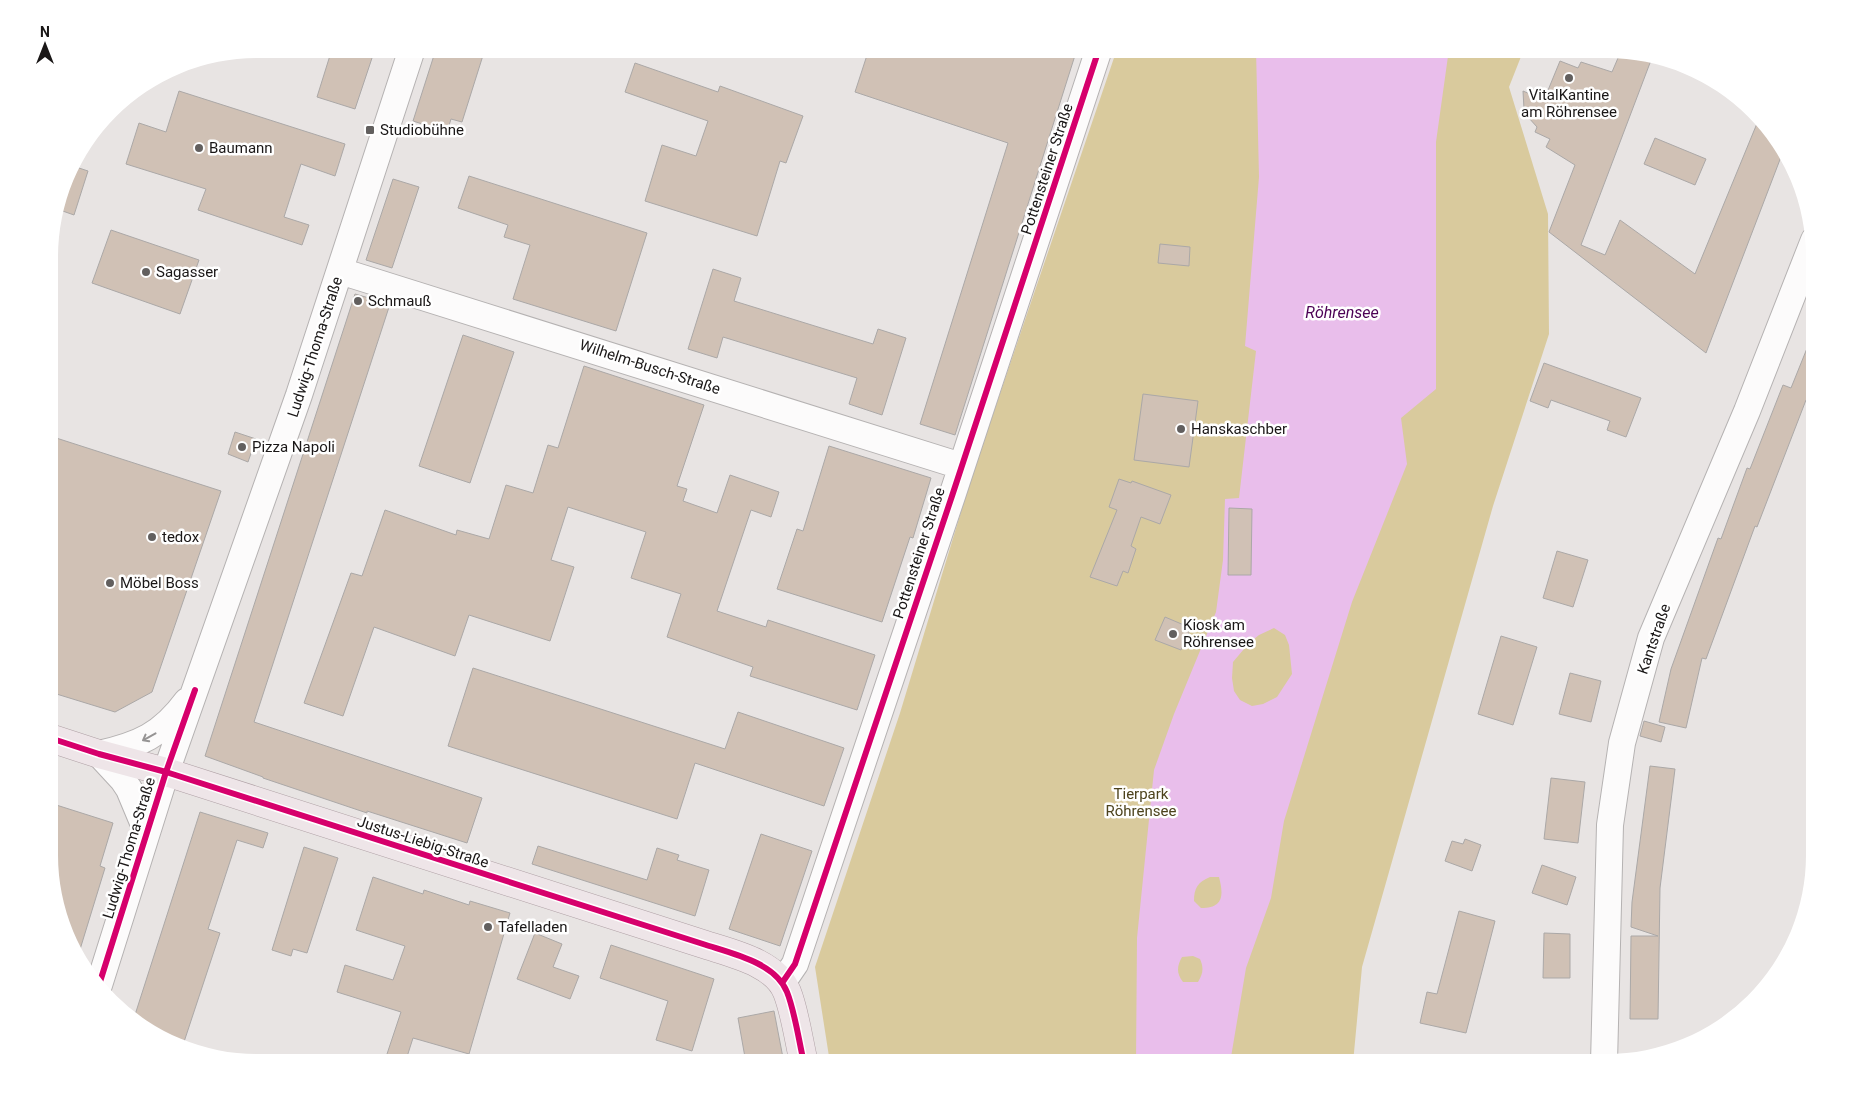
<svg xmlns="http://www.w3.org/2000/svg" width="1864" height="1112" font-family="Roboto,sans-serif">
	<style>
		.green { fill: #d9ca9d }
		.water { fill: #e9beeb; fill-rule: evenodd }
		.building { fill: #d0c1b5; stroke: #aba8a7 }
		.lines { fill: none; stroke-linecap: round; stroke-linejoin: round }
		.minor-casing { stroke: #b5b2b2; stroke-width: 28 }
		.major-casing { stroke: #afa0a5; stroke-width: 29 }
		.minor { stroke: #fcfbfb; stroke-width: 26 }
		.major { stroke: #eee5e8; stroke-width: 28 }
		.cycleway-casing { stroke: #fff; stroke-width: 9 }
		.cycleway { stroke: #d6006c; stroke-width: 6 }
		.oneway { stroke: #969494 }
		.poi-dot { fill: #625f5e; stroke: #fff; stroke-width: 2 }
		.labels { text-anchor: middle; stroke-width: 5; stroke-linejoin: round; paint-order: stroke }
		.poi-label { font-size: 15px; fill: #1a1717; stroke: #fff; text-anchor: start }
		.street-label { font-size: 15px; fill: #1a1717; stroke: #fff }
		.park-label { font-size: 15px; fill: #4d431d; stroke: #fff }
		.water-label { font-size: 16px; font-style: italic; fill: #4c0155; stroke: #fff }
	</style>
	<rect width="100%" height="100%" fill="#e8e4e3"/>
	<!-- green -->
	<path class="green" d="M 1117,49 L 1524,49 L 1509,87 L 1548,214 L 1549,334 L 1493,506 L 1362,967 L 1353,1063 L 830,1063 L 815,967 L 900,713 L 971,479 Z"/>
	<!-- water -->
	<path class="water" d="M 1256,49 L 1449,49 L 1436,142 L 1436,389 L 1401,418 L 1407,464 L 1352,602 L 1284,821 L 1271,898 L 1246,968 L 1230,1063 L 1136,1063 L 1137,938 L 1154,770 L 1174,714 L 1216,612 L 1223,560 L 1225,499 L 1239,498 L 1256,351 L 1245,346 L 1259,177 ZM 1274,628 L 1285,635 L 1289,645 L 1292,674 L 1277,697 L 1263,704 L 1252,706 L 1240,700 L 1234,691 L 1232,678 L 1233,662 L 1249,643 L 1259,635 ZM 1210,877 L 1219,877 C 1224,896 1223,908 1201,908 L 1194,901 C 1194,888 1198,882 1210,877 ZM 1193,956 L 1200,959 C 1204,968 1203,974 1198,982 L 1183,982 C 1176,973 1177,966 1182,957 Z"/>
	<!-- building -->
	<path class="building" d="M 332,49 L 375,49 L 355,109 L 317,97 Z
		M 436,49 L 485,49 L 462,122 L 451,119 L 447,132 L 413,121 Z
		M 869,49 L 1077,49 L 955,435 L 920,424 L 1008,143 L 855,92 Z
		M 1621,51 L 1653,55 L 1581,245 L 1605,255 L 1620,220 L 1695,274 L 1758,121 L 1780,142 L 1784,149 L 1706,353 L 1549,232 L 1575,165 L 1546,147 L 1550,139 L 1535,132 L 1537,127 L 1528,117 L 1524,109 L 1523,91 L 1544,100 L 1560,61 L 1578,68 L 1581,62 L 1612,72 Z
		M 635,63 L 718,92 L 720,86 L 803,116 L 786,163 L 780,161 L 757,236 L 645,201 L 662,145 L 696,156 L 708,121 L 625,92 Z
		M 179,91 L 345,144 L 335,176 L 301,164 L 284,217 L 309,225 L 302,245 L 198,210 L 206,189 L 126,164 L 139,123 L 166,132 Z
		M 1655,138 L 1706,159 L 1695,185 L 1644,164 Z
		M 70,165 L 88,171 L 74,215 L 57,209 Z
		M 469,176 L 647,233 L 616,331 L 513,299 L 530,245 L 504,237 L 508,225 L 458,208 Z
		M 393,179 L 419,187 L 392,268 L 366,260 Z
		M 111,230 L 199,260 L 180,314 L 92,283 Z
		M 1160,244 L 1190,247 L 1189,266 L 1158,263 Z
		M 713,269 L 741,278 L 734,301 L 873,344 L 878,329 L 906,338 L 882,415 L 849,404 L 857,378 L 723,337 L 717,358 L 688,349 Z
		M 355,294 L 390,304 L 254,722 L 482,798 L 467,843 L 367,811 L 367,813 L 263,778 L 263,777 L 205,756 Z
		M 1814,331 L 1815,404 L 1806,400 L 1757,527 L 1755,526 L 1706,659 L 1702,658 L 1686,728 L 1659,722 L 1671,669 L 1718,538 L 1721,539 L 1747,468 L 1750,469 L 1783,385 L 1791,388 Z
		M 463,335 L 514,352 L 470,483 L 419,466 Z
		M 1544,363 L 1641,398 L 1626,437 L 1607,430 L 1610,421 L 1551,400 L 1548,408 L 1530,401 Z
		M 584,366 L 704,405 L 677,486 L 687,489 L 683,501 L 717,513 L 730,475 L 779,492 L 771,517 L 751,510 L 717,611 L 766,627 L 768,620 L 875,655 L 857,710 L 750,676 L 753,667 L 667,637 L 681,594 L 631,578 L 646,532 L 568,507 L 551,560 L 574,567 L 550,641 L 469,615 L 455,656 L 374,627 L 343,716 L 304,703 L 351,573 L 362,576 L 385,510 L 456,535 L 457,530 L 489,539 L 506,485 L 533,493 L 548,445 L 558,448 Z
		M 1143,394 L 1198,401 L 1189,467 L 1134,460 Z
		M 235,432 L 256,439 L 248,462 L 228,454 Z
		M 50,436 L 221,491 L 152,692 L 115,712 L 50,692 Z
		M 829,446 L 931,478 L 913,538 L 910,537 L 882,622 L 777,589 L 797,529 L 803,531 Z
		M 1119,479 L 1131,483 L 1132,481 L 1171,495 L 1160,524 L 1141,517 L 1131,546 L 1136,549 L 1128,573 L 1123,571 L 1117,586 L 1090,577 L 1117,510 L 1109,507 Z
		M 1229,508 L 1252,509 L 1251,575 L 1228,575 Z
		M 1557,551 L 1588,560 L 1573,607 L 1543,598 Z
		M 1165,617 L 1191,628 L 1181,650 L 1155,640 Z
		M 1501,636 L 1537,647 L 1513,725 L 1478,714 Z
		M 473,668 L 725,749 L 738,712 L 844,748 L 824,806 L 695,763 L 677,819 L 448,746 Z
		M 1570,673 L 1601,681 L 1591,722 L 1559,714 Z
		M 1644,721 L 1665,727 L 1661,742 L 1640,736 Z
		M 1650,766 L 1675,769 L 1660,888 L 1658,1019 L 1630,1019 L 1631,936 L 1658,936 L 1631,927 L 1632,902 Z
		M 1551,778 L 1585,782 L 1578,843 L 1544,839 Z
		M 50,803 L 113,823 L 100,866 L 105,868 L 78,956 L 50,882 Z
		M 200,812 L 268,833 L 263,848 L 237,840 L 208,929 L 220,933 L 182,1048 L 153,1035 L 134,1018 Z
		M 761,834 L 812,851 L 780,946 L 729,929 Z
		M 1465,839 L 1481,845 L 1472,871 L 1445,861 L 1452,841 L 1463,844 Z
		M 538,846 L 647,880 L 657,848 L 679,855 L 677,860 L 709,870 L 695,916 L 532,864 Z
		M 304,847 L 338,858 L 307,953 L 293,949 L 291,956 L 272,950 Z
		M 1542,865 L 1576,877 L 1567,905 L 1532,893 Z
		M 373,877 L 423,894 L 424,890 L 469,905 L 470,901 L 510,913 L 469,1054 L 413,1038 L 405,1063 L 384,1063 L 401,1012 L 337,992 L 345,965 L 393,980 L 405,946 L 356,930 Z
		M 1459,911 L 1495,921 L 1466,1033 L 1420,1023 L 1427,992 L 1437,994 Z
		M 535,933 L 562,944 L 553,967 L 579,976 L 570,999 L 517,979 Z
		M 1544,933 L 1570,934 L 1570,978 L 1543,978 Z
		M 611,945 L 714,979 L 692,1051 L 656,1040 L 668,1001 L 600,978 Z
		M 774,1011 L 784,1063 L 746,1063 L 738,1018 Z"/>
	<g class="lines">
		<defs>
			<path id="minor" d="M 340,271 L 961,466
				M 99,754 C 139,745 162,735 187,701
				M 99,754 L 123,780 L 129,789 L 147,832
				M 782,983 L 795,964 L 952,496 L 1099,49
				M 99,985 L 166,772 L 299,395 L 412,49
				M 1604,1063 L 1610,825 L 1622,743 L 1651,638 L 1747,411 L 1814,240"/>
			<path id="major" d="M 50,738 L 99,754 L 166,772 L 703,944 C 730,953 775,962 787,992 C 795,1012 799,1042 804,1063"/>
		</defs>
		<!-- minor casing -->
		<use href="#minor" class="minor-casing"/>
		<!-- major casing -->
		<use href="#major" class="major-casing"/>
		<!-- minor -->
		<use href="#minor" class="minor"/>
		<!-- major -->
		<use href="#major" class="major"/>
		<defs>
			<path id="cycleway" d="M 50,738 L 99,754 L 166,772 L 703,944 C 730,953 775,962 787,992 C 795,1012 799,1042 804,1063
				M 782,983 L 795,964 L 952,496 L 1099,49
				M 99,985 L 166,772 L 195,690"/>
		</defs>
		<!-- cycleway casing -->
		<use href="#cycleway" class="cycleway-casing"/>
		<!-- cycleway -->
		<use href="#cycleway" class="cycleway"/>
	</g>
	<!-- one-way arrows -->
	<defs><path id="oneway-shaft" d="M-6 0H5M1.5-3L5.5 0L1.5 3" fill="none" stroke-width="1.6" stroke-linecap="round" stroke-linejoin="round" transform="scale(1.25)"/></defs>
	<use class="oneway" href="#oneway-shaft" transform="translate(149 737) rotate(151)"/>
	<!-- markers -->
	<g class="poi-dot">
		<circle cx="1569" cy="78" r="5"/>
		<rect x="365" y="125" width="10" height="10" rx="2.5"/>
		<circle cx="199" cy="148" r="5"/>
		<circle cx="146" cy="272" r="5"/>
		<circle cx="358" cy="301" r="5"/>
		<circle cx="1181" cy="429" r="5"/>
		<circle cx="242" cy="447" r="5"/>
		<circle cx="152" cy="537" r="5"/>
		<circle cx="110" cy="583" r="5"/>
		<circle cx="1173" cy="634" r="5"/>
		<circle cx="488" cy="927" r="5"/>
	</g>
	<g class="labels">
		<!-- poi labels -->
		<g class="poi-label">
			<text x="1569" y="100" text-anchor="middle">VitalKantine<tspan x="1569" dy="17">am Röhrensee</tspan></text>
			<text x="380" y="135">Studiobühne</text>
			<text x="209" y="153">Baumann</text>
			<text x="156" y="277">Sagasser</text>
			<text x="368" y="306">Schmauß</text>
			<text x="1191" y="434">Hanskaschber</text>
			<text x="252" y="452">Pizza Napoli</text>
			<text x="162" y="542">tedox</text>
			<text x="120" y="588">Möbel Boss</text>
			<text x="1183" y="630">Kiosk am<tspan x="1183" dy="17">Röhrensee</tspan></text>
			<text x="498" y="932">Tafelladen</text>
		</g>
		<!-- street labels -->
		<g class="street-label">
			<text transform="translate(1047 169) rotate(-72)" y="5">Pottensteiner Straße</text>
			<text transform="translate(315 347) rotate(-72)" y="5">Ludwig-Thoma-Straße</text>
			<text transform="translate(650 367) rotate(18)" y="5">Wilhelm-Busch-Straße</text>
			<text transform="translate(919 553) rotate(-72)" y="5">Pottensteiner Straße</text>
			<text transform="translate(1654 639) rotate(-71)" y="5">Kantstraße</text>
			<text transform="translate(423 842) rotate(18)" y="5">Justus-Liebig-Straße</text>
			<text transform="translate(129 848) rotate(-73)" y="5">Ludwig-Thoma-Straße</text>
		</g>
		<!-- park labels -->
		<g class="park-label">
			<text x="1141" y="799">Tierpark<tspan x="1141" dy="17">Röhrensee</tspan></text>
		</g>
		<!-- water labels -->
		<g class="water-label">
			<text x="1342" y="318">Röhrensee</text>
		</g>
	</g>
	<!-- crop -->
	<path d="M0 0H1864V1112H0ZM257 58H1607A199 199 0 0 1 1806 257V855A199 199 0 0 1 1607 1054H257A199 199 0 0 1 58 855V257A199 199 0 0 1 257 58Z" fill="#fff" fill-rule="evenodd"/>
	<!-- north arrow -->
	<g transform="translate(45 45)" stroke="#ffffff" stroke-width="4" paint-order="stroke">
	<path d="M0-4L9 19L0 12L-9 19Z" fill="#1a1717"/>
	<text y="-8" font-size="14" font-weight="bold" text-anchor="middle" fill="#1a1717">N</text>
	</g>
</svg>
